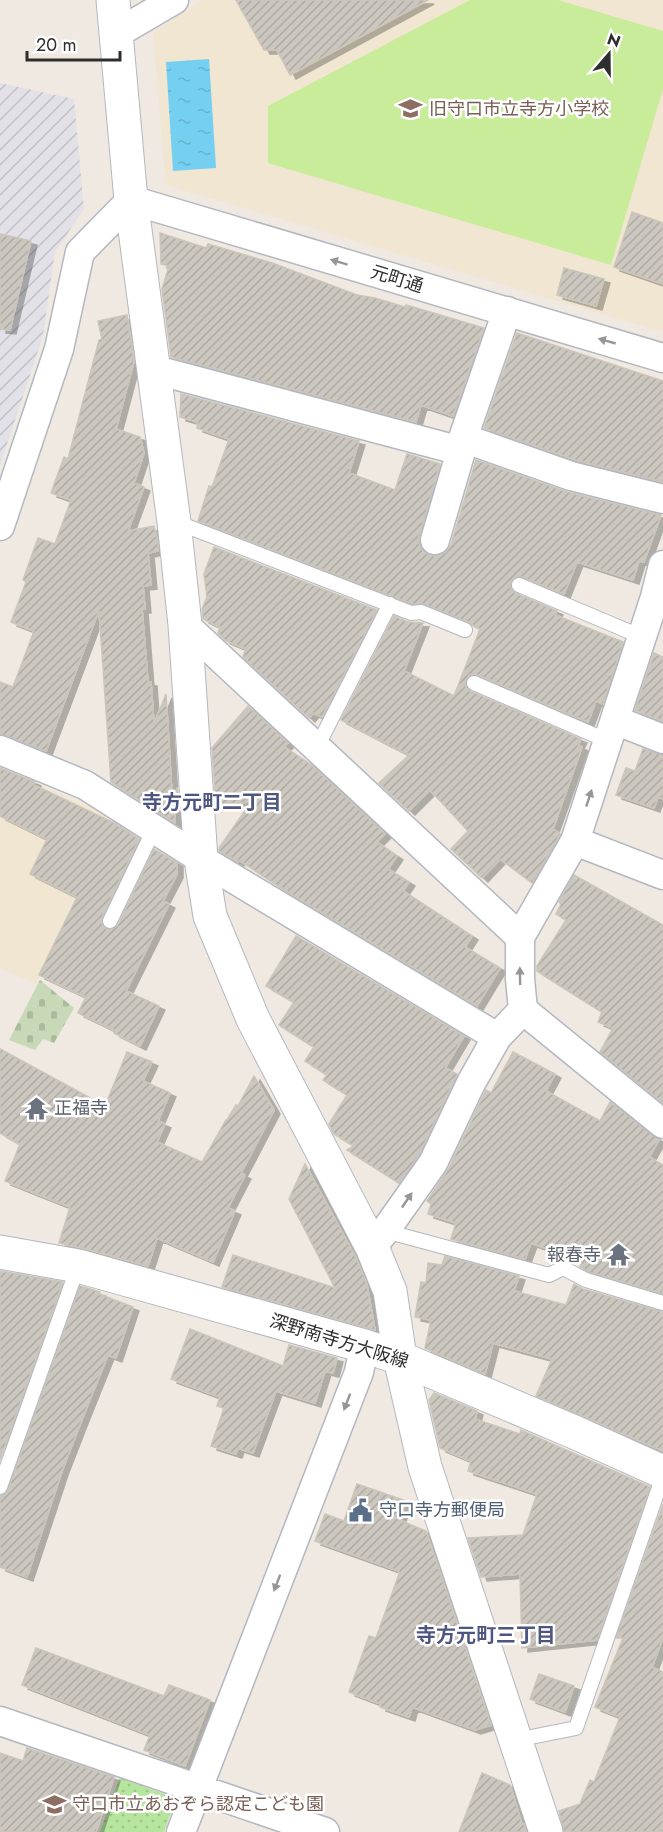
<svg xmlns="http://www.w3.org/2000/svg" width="663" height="1832" font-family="Jost,'Noto Sans JP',sans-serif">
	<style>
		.industrial { fill: url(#industrial-furrows) }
		.education { fill: #f0e6d1 }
		.cemetery { fill: url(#cemetery-stones) }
		.park { fill: url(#park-dots) }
		.pitch { fill: #c9ec9a }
		.water { fill: url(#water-ripples) }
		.building { fill: url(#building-hatch); stroke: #cbc5ba; stroke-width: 1.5; filter: url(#shadow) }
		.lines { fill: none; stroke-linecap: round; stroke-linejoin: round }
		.lane-casing { stroke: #b4b7c1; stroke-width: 16 }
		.street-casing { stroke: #b4b7c1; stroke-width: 31 }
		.secondary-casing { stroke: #b4b7c1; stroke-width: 35 }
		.lane { stroke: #fff; stroke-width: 14 }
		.street { stroke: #fff; stroke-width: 28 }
		.secondary { stroke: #fff; stroke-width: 33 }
		.oneway { fill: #969696 }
		.labels { text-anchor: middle; stroke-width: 5; stroke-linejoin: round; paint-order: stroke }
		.education-label { font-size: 18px; fill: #785e54; stroke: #fff; text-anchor: start }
		.street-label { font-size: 18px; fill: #2e2e2e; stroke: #fff }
		.worship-label { font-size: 18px; fill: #5b616d; stroke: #fff; text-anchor: start }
		.service-label { font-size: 18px; fill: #4e5e75; stroke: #fff; text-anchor: start }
		.neighbourhood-label { font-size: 20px; font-weight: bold; fill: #4d5680; stroke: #fff }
	</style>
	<defs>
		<pattern id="industrial-furrows" width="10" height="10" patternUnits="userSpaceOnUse" patternTransform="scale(1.5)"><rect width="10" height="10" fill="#e3e1e8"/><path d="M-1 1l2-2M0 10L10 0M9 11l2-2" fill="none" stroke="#c3c1c7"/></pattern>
		<pattern id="cemetery-stones" width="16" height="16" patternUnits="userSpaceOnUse" patternTransform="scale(1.5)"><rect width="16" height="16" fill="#c8d9b8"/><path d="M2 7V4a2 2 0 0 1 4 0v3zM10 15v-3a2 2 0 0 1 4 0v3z" fill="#acbb9e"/></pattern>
		<pattern id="park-dots" width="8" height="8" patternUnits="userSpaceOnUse" patternTransform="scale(1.5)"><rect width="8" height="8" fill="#b6e59e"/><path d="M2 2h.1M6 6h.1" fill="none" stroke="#9dc588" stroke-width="1.8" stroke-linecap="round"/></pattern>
		<pattern id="water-ripples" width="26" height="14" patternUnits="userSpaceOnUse" patternTransform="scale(1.5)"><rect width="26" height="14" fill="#75cff0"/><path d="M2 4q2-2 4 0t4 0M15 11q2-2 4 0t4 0" fill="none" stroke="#66b2ce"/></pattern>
		<pattern id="building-hatch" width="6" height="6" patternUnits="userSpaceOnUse" patternTransform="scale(1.5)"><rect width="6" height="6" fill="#cbc7bf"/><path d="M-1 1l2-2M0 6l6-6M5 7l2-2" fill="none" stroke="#afaba4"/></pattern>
		<filter id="shadow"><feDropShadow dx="6" dy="4" stdDeviation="0" flood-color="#0004"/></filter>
	</defs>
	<rect width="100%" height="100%" fill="#efe9e1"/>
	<!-- industrial -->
	<path class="industrial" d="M 0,83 L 74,99 L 84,209 L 55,252 L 43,336 L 0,465 Z"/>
	<!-- education -->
	<path class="education" d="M 202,0 L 663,0 L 663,332 L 166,185 L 153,33 Z
		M 0,768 L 110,816 L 36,984 L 0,968 Z"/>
	<!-- cemetery -->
	<path class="cemetery" d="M 40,980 L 74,1008 L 54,1043 L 43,1039 L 35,1050 L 9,1040 Z"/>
	<!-- park -->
	<path class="park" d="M 120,1777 L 169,1796 L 173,1807 L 164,1832 L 100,1832 Z"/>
	<!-- pitch -->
	<path class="pitch" d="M 470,0 L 558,0 L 663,31 L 663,89 L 611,265 L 268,163 L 268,106 Z"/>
	<!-- water -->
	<path class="water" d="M 209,59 L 216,168 L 173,171 L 166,62 Z"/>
	<!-- building -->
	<path class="building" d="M 236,0 L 428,0 L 290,75 L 277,50 L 264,50 Z
		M 632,212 L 663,223 L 663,284 L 614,267 Z
		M 160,233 L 206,248 L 208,244 L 272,263 L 357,295 L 375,298 L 405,307 L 406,305 L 484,328 L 453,416 L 421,405 L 416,422 L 171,357 L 162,289 L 169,266 L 161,264 Z
		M 0,234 L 31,241 L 10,330 L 0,329 Z
		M 564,268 L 604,279 L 596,306 L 557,295 Z
		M 127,315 L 134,361 L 116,429 L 140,437 L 144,453 L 134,483 L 144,487 L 128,531 L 154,526 L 158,544 L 158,551 L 148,553 L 151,585 L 143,586 L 145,609 L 142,609 L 148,682 L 151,682 L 154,724 L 166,694 L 172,795 L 177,789 L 179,805 L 174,806 L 175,823 L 111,782 L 99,610 L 46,751 L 0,734 L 0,682 L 13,687 L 34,631 L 11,622 L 26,582 L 23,580 L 38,538 L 55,544 L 71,500 L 51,493 L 64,457 L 68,459 L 99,340 L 102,339 L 98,321 Z
		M 517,333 L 663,381 L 663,482 L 576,460 L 484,428 Z
		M 181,394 L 359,441 L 349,473 L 395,490 L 407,454 L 440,464 L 419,536 L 419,543 L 423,551 L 431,556 L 438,556 L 446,552 L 451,545 L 476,460 L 567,492 L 661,515 L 644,562 L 639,561 L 633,580 L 577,562 L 564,594 L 522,577 L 514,578 L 511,582 L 510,587 L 515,593 L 557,611 L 555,615 L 623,642 L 603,704 L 596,701 L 588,722 L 478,675 L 469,675 L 466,680 L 466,688 L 470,691 L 581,739 L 578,745 L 582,747 L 553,829 L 560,834 L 532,883 L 500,859 L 482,878 L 451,849 L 468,831 L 430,790 L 409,811 L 379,783 L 409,755 L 341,720 L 394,616 L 408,622 L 423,623 L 404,671 L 454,696 L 480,629 L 468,622 L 424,604 L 412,604 L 198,521 L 209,486 L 212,487 L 229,439 L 197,428 L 198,422 L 180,417 Z
		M 214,547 L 377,610 L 322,717 L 313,713 L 309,718 L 243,657 L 246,649 L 225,640 L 218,633 L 220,627 L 203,619 L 202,609 L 207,597 L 204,574 Z
		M 654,653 L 663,657 L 663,721 L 635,710 Z
		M 248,706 L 288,743 L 284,747 L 310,764 L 385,834 L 377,842 L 397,856 L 388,869 L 409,882 L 403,891 L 472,936 L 465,947 L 500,968 L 477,1006 L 286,891 L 239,860 L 238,862 L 219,851 L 219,848 L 251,802 L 216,804 L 212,748 Z
		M 643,749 L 663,755 L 663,799 L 658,797 L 654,808 L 616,795 L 626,768 L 635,771 Z
		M 0,768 L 35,782 L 34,785 L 114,823 L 139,839 L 102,917 L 101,922 L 106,929 L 111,930 L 118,925 L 154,849 L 177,863 L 177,874 L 163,901 L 169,904 L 126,991 L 159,1006 L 140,1046 L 114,1033 L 116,1031 L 78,1013 L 86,997 L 39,975 L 77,897 L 30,874 L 47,839 L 0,816 Z
		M 574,875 L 663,925 L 663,1103 L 600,1052 L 613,1028 L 598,1022 L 602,1012 L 537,971 L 537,966 L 566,920 L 556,914 L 561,904 L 559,902 Z
		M 296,936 L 464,1036 L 445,1068 L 457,1074 L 419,1155 L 399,1183 L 347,1150 L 354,1146 L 334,1134 L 329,1124 L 347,1095 L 323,1080 L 327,1075 L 305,1061 L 314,1047 L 279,1025 L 294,1002 L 266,986 Z
		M 0,1049 L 105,1106 L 127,1052 L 152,1062 L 143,1081 L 170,1093 L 158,1121 L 165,1124 L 157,1142 L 202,1162 L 226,1120 L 227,1120 L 236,1105 L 238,1106 L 254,1076 L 274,1110 L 241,1173 L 245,1175 L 228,1208 L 235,1211 L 213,1262 L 157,1238 L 148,1266 L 83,1248 L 59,1243 L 70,1207 L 5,1181 L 20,1144 L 0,1133 Z
		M 513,1052 L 555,1074 L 546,1091 L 600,1121 L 610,1102 L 659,1140 L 649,1157 L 663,1165 L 663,1294 L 589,1272 L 580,1267 L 582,1261 L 531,1243 L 525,1259 L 451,1239 L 456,1223 L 428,1214 L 431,1204 L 427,1201 L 448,1170 L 486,1090 L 491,1093 Z
		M 305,1164 L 356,1258 L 367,1285 L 375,1330 L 222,1287 L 233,1255 L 335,1288 L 289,1199 Z
		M 445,1256 L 519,1276 L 514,1291 L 566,1305 L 574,1284 L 583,1289 L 663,1312 L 663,1451 L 536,1396 L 552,1359 L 493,1343 L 485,1374 L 425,1348 L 431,1320 L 415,1317 L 421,1282 L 426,1283 L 428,1263 L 442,1265 Z
		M 0,1271 L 63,1282 L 0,1460 Z
		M 80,1286 L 100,1292 L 99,1294 L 133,1307 L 116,1358 L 108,1355 L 83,1417 L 62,1471 L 27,1577 L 0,1567 L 0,1496 L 5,1494 L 8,1490 Z
		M 190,1329 L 283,1366 L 289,1345 L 337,1358 L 333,1373 L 325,1371 L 315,1403 L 276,1391 L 253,1453 L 238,1448 L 236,1454 L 211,1446 L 224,1408 L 217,1406 L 220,1397 L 171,1379 Z
		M 434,1393 L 477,1411 L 475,1419 L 520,1434 L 521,1430 L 650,1487 L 597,1640 L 522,1648 L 520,1574 L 481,1577 L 468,1538 L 523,1535 L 537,1494 L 468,1471 L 471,1461 L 440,1448 L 429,1400 Z
		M 357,1484 L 406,1501 L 399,1520 L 426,1531 L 491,1725 L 475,1730 L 412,1707 L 409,1717 L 380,1707 L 381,1704 L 349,1692 L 369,1636 L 376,1638 L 399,1574 L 399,1571 L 315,1541 L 325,1514 L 344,1521 Z
		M 663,1504 L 663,1638 L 652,1667 L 663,1672 L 663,1832 L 564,1832 L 559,1811 L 580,1804 L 590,1780 L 594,1782 L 620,1717 L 595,1707 L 623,1638 L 616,1638 Z
		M 36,1648 L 164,1696 L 169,1685 L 210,1700 L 185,1766 L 144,1750 L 150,1735 L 22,1685 Z
		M 539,1674 L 574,1686 L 565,1712 L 530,1699 Z
		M 27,1748 L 114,1777 L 96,1832 L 0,1832 L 0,1753 L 23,1761 Z
		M 482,1773 L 510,1785 L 522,1824 L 524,1824 L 526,1832 L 459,1832 Z"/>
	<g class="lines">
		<defs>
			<path id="lane" d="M 176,522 L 411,613 L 421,612 L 465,630
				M 519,585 L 642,637
				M 474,683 L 608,741
				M 317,747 L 390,604
				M 110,921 L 154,829
				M 385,1231 L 549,1275 L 563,1268 L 586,1280 L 663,1303
				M 0,1487 L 78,1266
				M 516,1740 L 576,1728 L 663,1476"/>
			<path id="street" d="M 116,34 L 174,0
				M 152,369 L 461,451 L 463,438 L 571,476 L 663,499
				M 463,438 L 507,311
				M 0,526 L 59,349 L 80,252 L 131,200 L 663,358
				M 435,540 L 461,451
				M 185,625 L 520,937
				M 615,720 L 663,739
				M 0,750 L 85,785 L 201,859 L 497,1037
				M 575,841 L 663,875
				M 523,1010 L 663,1124
				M 372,1247 L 385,1231 L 433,1163 L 471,1083 L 497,1037 L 523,1010 L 520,979 L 520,937 L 575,841 L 655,597 L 663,565
				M 0,1721 L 325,1832
				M 181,1832 L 359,1372 L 364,1346"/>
			<path id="secondary" d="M 113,0 L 131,200 L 174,522 L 185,625 L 201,859 L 210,916 L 253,1019 L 372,1247 L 390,1291 L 400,1358 L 425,1467 L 546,1832
				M 0,1252 L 78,1266 L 364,1346 L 400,1358 L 574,1432 L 663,1472"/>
		</defs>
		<!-- lane casing -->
		<use href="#lane" class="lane-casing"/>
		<!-- street casing -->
		<use href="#street" class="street-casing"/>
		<!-- secondary casing -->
		<use href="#secondary" class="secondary-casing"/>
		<!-- lane -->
		<use href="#lane" class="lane"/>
		<!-- street -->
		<use href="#street" class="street"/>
		<!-- secondary -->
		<use href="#secondary" class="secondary"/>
	</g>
	<!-- one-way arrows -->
	<defs><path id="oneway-solid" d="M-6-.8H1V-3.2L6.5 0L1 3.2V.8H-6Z" transform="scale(1.5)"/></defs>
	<g class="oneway">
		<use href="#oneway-solid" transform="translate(339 262) rotate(-163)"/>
		<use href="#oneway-solid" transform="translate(607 341) rotate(-164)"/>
		<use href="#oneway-solid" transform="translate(589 798) rotate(-72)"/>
		<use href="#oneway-solid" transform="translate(520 976) rotate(-91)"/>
		<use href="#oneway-solid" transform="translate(407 1200) rotate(-56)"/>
		<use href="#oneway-solid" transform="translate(347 1402) rotate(111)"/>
		<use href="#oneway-solid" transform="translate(277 1583) rotate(111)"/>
	</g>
	<!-- icons -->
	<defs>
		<symbol id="school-bare" viewBox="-9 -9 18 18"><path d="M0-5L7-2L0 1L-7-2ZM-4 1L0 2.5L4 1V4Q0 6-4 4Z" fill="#8d6e63" stroke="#fff" stroke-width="2.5" paint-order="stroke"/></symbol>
		<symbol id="temple-bare" viewBox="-9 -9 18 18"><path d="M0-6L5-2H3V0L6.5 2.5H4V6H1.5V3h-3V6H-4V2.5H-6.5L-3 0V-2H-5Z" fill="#6b7280" stroke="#fff" stroke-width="2.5" paint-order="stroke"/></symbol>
		<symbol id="civic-bare" viewBox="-9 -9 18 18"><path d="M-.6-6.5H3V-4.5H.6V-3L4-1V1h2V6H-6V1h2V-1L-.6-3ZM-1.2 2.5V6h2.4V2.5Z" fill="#5c6f8a" stroke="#fff" stroke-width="2.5" paint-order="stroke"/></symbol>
	</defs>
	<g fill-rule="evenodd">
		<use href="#school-bare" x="394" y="92" width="33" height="33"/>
		<use href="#temple-bare" x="20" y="1092" width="33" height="33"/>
		<use href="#temple-bare" x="602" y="1238" width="33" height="33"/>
		<use href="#civic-bare" x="344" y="1494" width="33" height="33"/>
		<use href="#school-bare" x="38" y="1788" width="33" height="33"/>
	</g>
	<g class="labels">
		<!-- education labels -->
		<g class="education-label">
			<text x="429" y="115">旧守口市立寺方小学校</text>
			<text x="72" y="1810">守口市立あおぞら認定こども園</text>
		</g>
		<!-- street labels -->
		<g class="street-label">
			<text transform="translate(397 279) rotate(17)" y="6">元町通</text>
			<text transform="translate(339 1341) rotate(17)" y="6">深野南寺方大阪線</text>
		</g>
		<!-- worship labels -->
		<g class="worship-label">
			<text x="54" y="1114">正福寺</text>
			<text x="601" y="1261" text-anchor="end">報春寺</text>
		</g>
		<!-- service labels -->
		<g class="service-label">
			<text x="379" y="1516">守口寺方郵便局</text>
		</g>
		<!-- neighbourhood labels -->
		<g class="neighbourhood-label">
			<text x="212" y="809">寺方元町二丁目</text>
			<text x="486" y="1642">寺方元町三丁目</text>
		</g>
	</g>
	<!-- north arrow -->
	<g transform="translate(609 54) rotate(20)" stroke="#ffffff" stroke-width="4.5" paint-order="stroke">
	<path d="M0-4.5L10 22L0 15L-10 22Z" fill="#2e2e2e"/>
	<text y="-9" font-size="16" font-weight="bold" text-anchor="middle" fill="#2e2e2e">N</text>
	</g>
	<!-- scale -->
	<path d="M27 51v9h93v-9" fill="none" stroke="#2e2e2e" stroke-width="3"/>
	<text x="36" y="51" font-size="18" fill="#2e2e2e" stroke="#ffffff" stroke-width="4.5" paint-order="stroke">20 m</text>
</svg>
